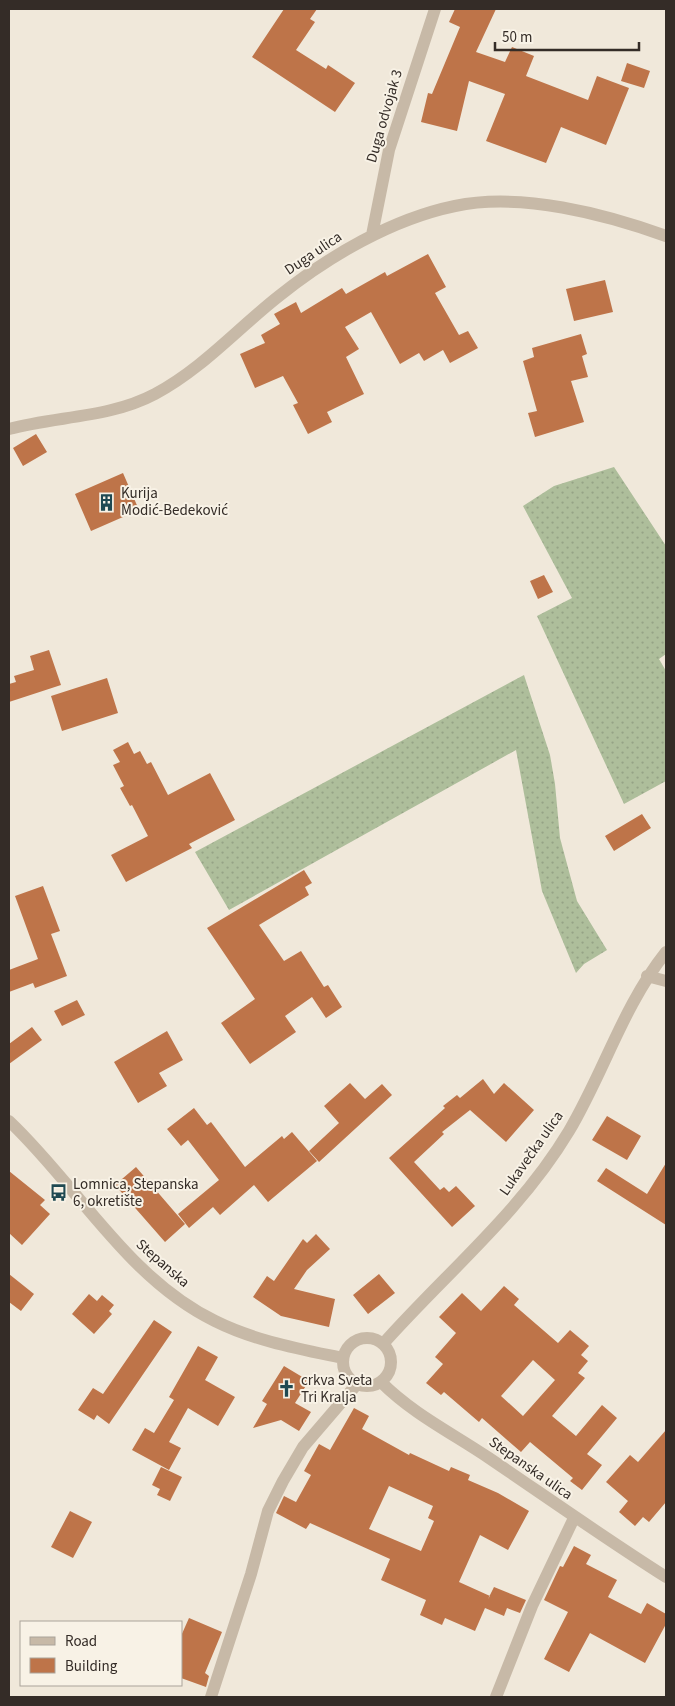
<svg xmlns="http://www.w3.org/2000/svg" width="675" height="1706" font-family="'Source Sans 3',sans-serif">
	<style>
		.grass { fill: url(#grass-dots) }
		.building { fill: #be7449; fill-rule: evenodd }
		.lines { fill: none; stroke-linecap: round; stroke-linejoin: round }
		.minor { stroke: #c7b9a7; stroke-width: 12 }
		.labels { text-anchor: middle; stroke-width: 4; stroke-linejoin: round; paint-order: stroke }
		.street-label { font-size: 15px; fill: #342c27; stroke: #f8f2e6 }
		.poi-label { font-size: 15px; fill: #342c27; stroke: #f8f2e6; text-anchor: start }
	</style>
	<defs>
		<pattern id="grass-dots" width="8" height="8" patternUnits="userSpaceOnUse" patternTransform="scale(1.25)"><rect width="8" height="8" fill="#aebe9b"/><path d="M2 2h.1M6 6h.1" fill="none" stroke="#96a386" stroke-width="1.8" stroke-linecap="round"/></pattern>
	</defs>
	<rect width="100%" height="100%" fill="#f0e8da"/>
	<!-- grass -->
	<path class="grass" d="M 614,467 L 666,546 L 666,654 L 659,659 L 666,671 L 666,781 L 624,804 L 537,616 L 572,598 L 523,506 L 554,486 Z
		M 524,675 L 550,755 L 555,784 L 560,838 L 577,901 L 607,950 L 584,964 L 576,973 L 542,891 L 516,750 L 229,910 L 195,852 Z"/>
	<!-- building -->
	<path class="building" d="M 284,9 L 317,9 L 310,19 L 315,22 L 296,50 L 326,69 L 328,65 L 355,83 L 335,112 L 252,57 Z
		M 455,9 L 496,9 L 476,52 L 505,62 L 512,47 L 534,56 L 526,76 L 588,100 L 597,76 L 629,88 L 606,145 L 561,127 L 546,163 L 486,141 L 505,94 L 469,81 L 457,131 L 421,122 L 428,93 L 432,94 L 460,27 L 449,22 Z
		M 627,63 L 650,71 L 644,88 L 621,81 Z
		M 428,254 L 446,287 L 435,293 L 459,335 L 468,331 L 478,348 L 450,363 L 443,350 L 424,361 L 419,353 L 400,364 L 371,312 L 345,327 L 359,349 L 346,357 L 364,394 L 327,412 L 332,422 L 308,434 L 293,405 L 298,403 L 283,376 L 255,388 L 240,354 L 265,343 L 261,335 L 280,324 L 274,314 L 296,302 L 301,313 L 342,288 L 346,294 L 385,272 L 387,276 Z
		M 605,280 L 613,312 L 574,321 L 566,289 Z
		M 581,334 L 587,354 L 582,356 L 588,377 L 571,381 L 584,422 L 535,437 L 528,413 L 537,411 L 523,361 L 534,357 L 532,348 Z
		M 36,434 L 47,452 L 23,466 L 13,448 Z
		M 123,473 L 139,510 L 91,531 L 75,494 Z
		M 544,575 L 553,592 L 538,599 L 530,581 Z
		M 49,650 L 61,685 L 9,702 L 9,684 L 16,682 L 14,676 L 34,670 L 30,656 Z
		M 107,678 L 118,713 L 62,731 L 51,696 Z
		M 128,742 L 134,754 L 140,751 L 147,764 L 151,762 L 168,795 L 210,773 L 235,820 L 189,844 L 192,848 L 126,882 L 111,855 L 148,836 L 132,805 L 130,806 L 120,788 L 124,786 L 113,765 L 120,762 L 113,750 Z
		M 642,814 L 651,828 L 614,851 L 605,836 Z
		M 304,870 L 312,883 L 305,887 L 309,895 L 259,925 L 284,961 L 301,951 L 324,987 L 328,985 L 342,1007 L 326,1018 L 312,997 L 285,1016 L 296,1032 L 250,1064 L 221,1023 L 255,999 L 207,928 Z
		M 43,886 L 60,931 L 51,934 L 67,976 L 35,988 L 33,983 L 9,992 L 9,970 L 38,959 L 15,896 Z
		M 77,1000 L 85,1015 L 62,1026 L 54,1011 Z
		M 32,1027 L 42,1040 L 9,1064 L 9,1044 Z
		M 167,1031 L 183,1060 L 159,1073 L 167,1086 L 138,1103 L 114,1062 Z
		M 483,1079 L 494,1094 L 504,1083 L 534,1110 L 506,1142 L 470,1110 L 442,1132 L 444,1134 L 414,1162 L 440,1190 L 444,1187 L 449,1192 L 456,1186 L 475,1206 L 452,1227 L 389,1158 L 445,1108 L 443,1106 L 457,1095 L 460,1098 Z
		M 350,1083 L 365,1099 L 382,1084 L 392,1095 L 319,1162 L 309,1151 L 339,1123 L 324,1106 Z
		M 194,1108 L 207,1125 L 211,1122 L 245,1167 L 282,1136 L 284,1139 L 292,1132 L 317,1161 L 268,1202 L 254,1185 L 220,1215 L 213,1207 L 189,1228 L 178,1214 L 219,1180 L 188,1140 L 181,1146 L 167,1129 Z
		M 607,1116 L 641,1136 L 627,1160 L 592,1140 Z
		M 666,1163 L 666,1225 L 597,1181 L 606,1168 L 647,1194 Z
		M 136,1167 L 185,1224 L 165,1242 L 115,1185 Z
		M 9,1171 L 45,1200 L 40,1205 L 50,1214 L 22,1245 L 9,1233 Z
		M 316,1234 L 330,1249 L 307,1270 L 294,1289 L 335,1299 L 329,1327 L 281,1316 L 253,1297 L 267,1276 L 274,1281 L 303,1239 L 307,1243 Z
		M 9,1274 L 34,1294 L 21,1311 L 9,1302 Z
		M 379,1274 L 395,1293 L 368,1314 L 353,1295 Z
		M 504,1286 L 519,1299 L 514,1305 L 558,1343 L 570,1330 L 589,1346 L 581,1355 L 588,1361 L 578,1373 L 585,1378 L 552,1416 L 576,1436 L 602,1405 L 617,1418 L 587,1454 L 602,1465 L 582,1490 L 570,1481 L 573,1478 L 530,1442 L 521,1452 L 482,1418 L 479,1422 L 444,1392 L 441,1395 L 426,1383 L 443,1364 L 435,1357 L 456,1333 L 439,1317 L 462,1293 L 481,1311 ZM 533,1360 L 555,1380 L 523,1416 L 501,1396 Z
		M 89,1294 L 97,1301 L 102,1295 L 114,1305 L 109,1311 L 112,1314 L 94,1334 L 72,1314 Z
		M 154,1320 L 172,1332 L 109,1424 L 97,1415 L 94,1420 L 78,1410 L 93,1388 L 103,1394 Z
		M 198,1346 L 218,1357 L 205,1380 L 235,1397 L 218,1426 L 188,1408 L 169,1442 L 181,1448 L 169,1470 L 132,1450 L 145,1428 L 154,1433 L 174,1400 L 169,1397 Z
		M 284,1366 L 309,1381 L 295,1403 L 311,1412 L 299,1431 L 281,1420 L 253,1428 L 267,1404 L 262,1401 Z
		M 354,1408 L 369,1416 L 362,1429 L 409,1455 L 410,1453 L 449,1471 L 451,1467 L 470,1475 L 468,1480 L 498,1493 L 529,1511 L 508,1550 L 480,1535 L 459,1582 L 490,1596 L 488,1599 L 494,1587 L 526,1600 L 520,1613 L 507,1608 L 504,1616 L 485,1608 L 475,1631 L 445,1618 L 442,1625 L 420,1615 L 426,1600 L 381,1580 L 390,1559 L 310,1523 L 306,1529 L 276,1513 L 284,1496 L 296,1502 L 311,1475 L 304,1471 L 319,1444 L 330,1450 ZM 389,1486 L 433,1506 L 428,1518 L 434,1521 L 421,1551 L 369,1529 Z
		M 666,1430 L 666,1502 L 649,1522 L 643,1517 L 635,1526 L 619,1512 L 628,1501 L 606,1482 L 630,1455 L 638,1462 Z
		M 161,1467 L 182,1477 L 170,1501 L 157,1495 L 160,1489 L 152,1485 Z
		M 70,1511 L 92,1522 L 73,1558 L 51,1547 Z
		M 574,1546 L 591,1555 L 586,1564 L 617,1580 L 608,1597 L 641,1614 L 647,1603 L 666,1614 L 666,1624 L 645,1663 L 590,1633 L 569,1672 L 544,1659 L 568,1612 L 544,1600 L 560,1566 L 563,1567 Z
		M 189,1618 L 222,1632 L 205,1673 L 209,1676 L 206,1687 L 181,1678 L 181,1636 Z"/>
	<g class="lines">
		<!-- minor -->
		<path class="minor" d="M 372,235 L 389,150 L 435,9
			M 9,429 C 57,416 110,418 155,394 C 202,369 237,329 279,296 C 329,256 392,219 455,206 C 521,192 605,214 666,236
			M 647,976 L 666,981
			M 9,1121 C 78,1186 127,1278 215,1321 C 255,1341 300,1349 343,1358
			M343 1362a24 24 0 1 1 48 0a24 24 0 1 1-48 0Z
			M 383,1344 C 445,1274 520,1213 569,1131 C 604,1072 623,1006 666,952
			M 381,1382 C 413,1414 452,1433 489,1458 C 548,1498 606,1539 666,1577
			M 211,1697 L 251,1574 L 268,1511 L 283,1481 L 303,1447 L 357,1384
			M 496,1697 L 532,1606 L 574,1518"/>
	</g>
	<!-- icons -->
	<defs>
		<symbol id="building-bare" viewBox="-9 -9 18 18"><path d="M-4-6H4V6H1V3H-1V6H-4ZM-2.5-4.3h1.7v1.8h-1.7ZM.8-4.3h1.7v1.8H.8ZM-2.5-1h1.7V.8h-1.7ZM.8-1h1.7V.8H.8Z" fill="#1f4952" stroke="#f8f2e6" stroke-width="2.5" paint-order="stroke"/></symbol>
		<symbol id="bus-bare" viewBox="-9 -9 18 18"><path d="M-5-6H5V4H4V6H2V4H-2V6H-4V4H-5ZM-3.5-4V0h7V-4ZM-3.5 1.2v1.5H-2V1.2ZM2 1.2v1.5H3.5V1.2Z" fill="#1f4952" stroke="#f8f2e6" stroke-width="2.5" paint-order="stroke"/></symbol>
		<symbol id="church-bare" viewBox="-9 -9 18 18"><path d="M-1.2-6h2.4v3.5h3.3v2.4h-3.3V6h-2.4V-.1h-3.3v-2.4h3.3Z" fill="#1f4952" stroke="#f8f2e6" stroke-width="2.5" paint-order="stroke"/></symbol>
	</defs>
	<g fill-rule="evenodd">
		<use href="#building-bare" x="94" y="490" width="25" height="25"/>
		<use href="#bus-bare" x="46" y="1180" width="25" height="25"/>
		<use href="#church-bare" x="274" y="1376" width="25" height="25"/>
	</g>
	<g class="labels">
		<!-- street labels -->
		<g class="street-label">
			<text transform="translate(384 116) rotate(-74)" y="5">Duga odvojak 3</text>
			<text transform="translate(313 253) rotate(-34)" y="5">Duga ulica</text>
			<text transform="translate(531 1153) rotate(-55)" y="5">Lukavečka ulica</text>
			<text transform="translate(163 1263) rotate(41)" y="5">Stepanska</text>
			<text transform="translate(531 1468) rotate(35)" y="5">Stepanska ulica</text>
		</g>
		<!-- poi labels -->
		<g class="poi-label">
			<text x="121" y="498">Kurija<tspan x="121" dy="17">Modić-Bedeković</tspan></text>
			<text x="73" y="1189">Lomnica, Stepanska<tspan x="73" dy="17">6, okretište</tspan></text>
			<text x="301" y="1385">crkva Sveta<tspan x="301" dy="17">Tri Kralja</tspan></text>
		</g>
	</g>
	<!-- border -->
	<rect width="675" height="1706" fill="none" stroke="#342c27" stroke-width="20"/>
	<!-- legend -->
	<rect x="20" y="1621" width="162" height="65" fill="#f8f2e6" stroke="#aaa39a"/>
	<rect x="30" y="1637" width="25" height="8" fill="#c7b9a7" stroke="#aaa39a"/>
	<text x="65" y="1646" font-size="15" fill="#342c27">Road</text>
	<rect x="30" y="1658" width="25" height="15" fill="#be7449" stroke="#aaa39a"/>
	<text x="65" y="1671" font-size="15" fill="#342c27">Building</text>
	<!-- scale -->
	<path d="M495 42v8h144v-8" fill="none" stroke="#342c27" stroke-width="2.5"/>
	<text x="502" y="42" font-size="15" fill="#342c27" stroke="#f8f2e6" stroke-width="4" paint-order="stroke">50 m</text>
</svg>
